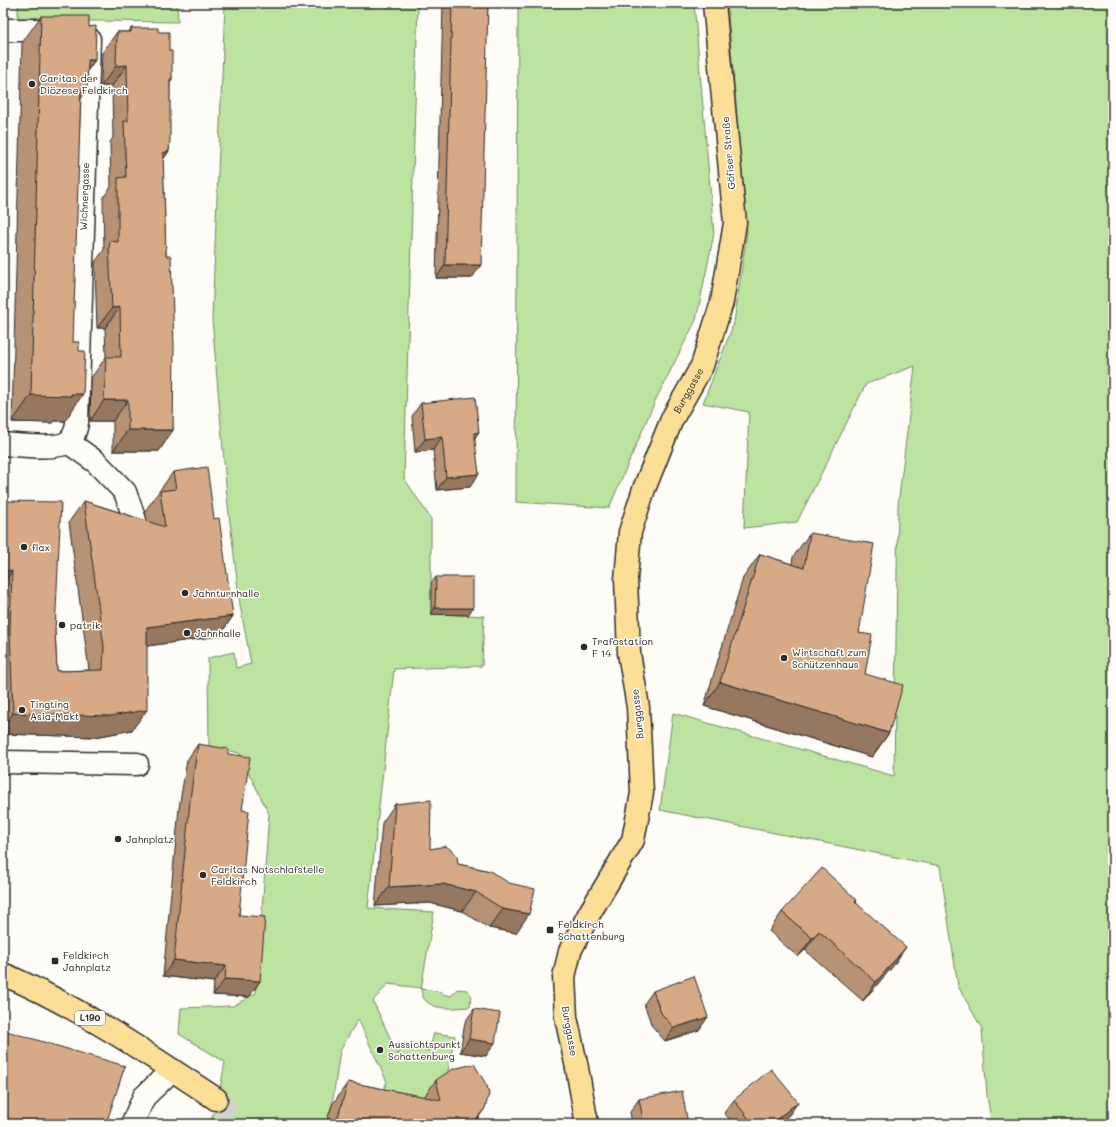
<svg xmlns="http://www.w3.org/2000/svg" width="1116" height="1127" font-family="Mali,sans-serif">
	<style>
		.green { fill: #bce4a0; stroke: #748866 }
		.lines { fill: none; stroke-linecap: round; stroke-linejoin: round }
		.major-tunnel { stroke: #d3d2ce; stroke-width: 22; stroke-dasharray: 22 11; stroke-linecap: butt }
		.minor-casing { stroke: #2b2b2b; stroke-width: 25 }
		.major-casing { stroke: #2b2b2b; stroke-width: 25 }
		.minor { stroke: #fdfcf7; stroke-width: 22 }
		.major { stroke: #fcde96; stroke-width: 22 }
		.wall { fill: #b89274; stroke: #2b2b2b }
		.shaded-wall { fill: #96775e; stroke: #2b2b2b }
		.building { fill: #d6aa87; stroke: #2b2b2b }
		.poi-dot { fill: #2b2b2b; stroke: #fdfcf7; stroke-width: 1.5 }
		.labels { text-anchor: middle; stroke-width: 3; stroke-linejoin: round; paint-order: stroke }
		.shield { fill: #fdfcf7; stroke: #6a6a68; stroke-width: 1 }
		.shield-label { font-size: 9px; font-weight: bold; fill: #2b2b2b }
		.poi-label { font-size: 10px; fill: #2b2b2b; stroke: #fdfcf7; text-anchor: start }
		.street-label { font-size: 10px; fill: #2b2b2b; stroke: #fdfcf7 }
	</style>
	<rect width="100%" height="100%" fill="#fdfcf7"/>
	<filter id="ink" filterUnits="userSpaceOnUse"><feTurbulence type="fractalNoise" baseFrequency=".025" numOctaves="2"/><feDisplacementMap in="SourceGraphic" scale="8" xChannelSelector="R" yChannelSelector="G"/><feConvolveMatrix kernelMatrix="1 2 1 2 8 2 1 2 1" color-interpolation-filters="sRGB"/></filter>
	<g filter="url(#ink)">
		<!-- green -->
		<path class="green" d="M 18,3 L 177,3 L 178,22 L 18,20 Z
			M 225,3 L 418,3 L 404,478 L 431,519 L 431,583 L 468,615 L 484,616 L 482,666 L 394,669 L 368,908 L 434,912 L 421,989 L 442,992 L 442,994 L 451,996 L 457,989 L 467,990 L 471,995 L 470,1007 C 453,1008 422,1013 421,988 L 388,984 L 373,1001 L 398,1055 L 404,1044 L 429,1051 L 434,1033 L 455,1036 L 444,1090 L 420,1103 L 380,1097 L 387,1082 L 358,1019 L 340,1051 L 332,1105 L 326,1124 L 210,1124 L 219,1095 L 225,1062 L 179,1034 L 181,1008 L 233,1006 L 256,993 L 269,814 L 239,753 L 209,746 L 208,658 L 234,652 L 236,668 L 251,664 L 240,605 L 227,497 L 212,319 Z
			M 518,3 L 694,3 L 714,234 L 696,320 L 655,401 L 609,508 L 516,502 Z
			M 727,3 L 1113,3 L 1113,1124 L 992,1124 L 987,1096 L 982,1029 L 958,986 L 940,866 L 660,810 L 673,713 L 894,776 L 898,505 L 915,366 L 866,384 L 797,522 L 744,528 L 749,412 L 703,403 L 734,323 L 747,232 Z"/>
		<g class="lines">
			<!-- major-tunnel -->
			<path class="major-tunnel" d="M 216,1099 L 239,1124"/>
			<defs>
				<g id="minor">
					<path d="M 3,30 L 62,30"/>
					<path d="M 68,442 L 96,462 L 125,492 L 135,520"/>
					<path id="s1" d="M 3,444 C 18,445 57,450 68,442 C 74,438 76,429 77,423 L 89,39"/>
					<path d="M 3,762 L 137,764"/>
					<path d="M 132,1124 L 144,1097 L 172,1070"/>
				</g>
				<g id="major">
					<path d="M 3,974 C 79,1007 147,1053 216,1099"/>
					<path id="s2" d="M 587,1124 L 577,1068 L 566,1017 L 564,977 L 570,951 L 589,914 L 633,840 L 642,793 L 638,707 L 629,653 L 626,579 L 630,532 L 644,489 L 672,419 L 702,366 L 722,302 L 735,223 L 714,3"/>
				</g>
			</defs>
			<!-- minor casing -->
			<use href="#minor" class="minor-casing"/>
			<!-- major casing -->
			<use href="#major" class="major-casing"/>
			<!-- minor -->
			<use href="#minor" class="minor"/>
			<!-- major -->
			<use href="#major" class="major"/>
		</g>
		<!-- wall -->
		<path class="wall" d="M 443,3 L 488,3 L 472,278 L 436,278 Z
			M 41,16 L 89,27 L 95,60 L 87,71 L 81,98 L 65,421 L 54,421 L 52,423 L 12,422 L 22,43 Z
			M 131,28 L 158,32 L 169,51 L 172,79 L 170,83 L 169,151 L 163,160 L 166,256 L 173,430 L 159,451 L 113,451 L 113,421 L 90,421 L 91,378 L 106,357 L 105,328 L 97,328 L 95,269 L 95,262 L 104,250 L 103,198 L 111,187 L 110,142 L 113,138 L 112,86 L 101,86 L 102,53 L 117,32 L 129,32 Z
			M 421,403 L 475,438 L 470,487 L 437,490 L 433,450 L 415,452 L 412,416 Z
			M 173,472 L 214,519 L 233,616 L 219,636 L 147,646 L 132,730 L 95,737 L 3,734 L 3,501 L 55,631 L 57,671 L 89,670 L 69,522 L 84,501 L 147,521 L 145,511 Z
			M 810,533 L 859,633 L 865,674 L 889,733 L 872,757 L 704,706 L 743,578 L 760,554 L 792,564 L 793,557 Z
			M 436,577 L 468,615 L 431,614 L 431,583 Z
			M 198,744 L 228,754 L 242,810 L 239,915 L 260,981 L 249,997 L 213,995 L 214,982 L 163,976 L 179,808 L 187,760 Z
			M 395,804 L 430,849 L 458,864 L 490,871 L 516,933 L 489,928 L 462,911 L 430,903 L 375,906 L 382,823 Z
			M 856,902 L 893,966 L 863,1001 L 805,950 L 798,957 L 769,931 L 782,912 Z
			M 653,991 L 699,1030 L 665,1041 L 652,1026 L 644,1004 Z
			M 474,1009 L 486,1056 L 460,1052 L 465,1022 Z
			M 436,1080 L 474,1124 L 326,1124 L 332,1105 L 348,1082 L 424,1097 Z
			M 639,1099 L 688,1124 L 632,1124 L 630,1112 Z
			M 734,1100 L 798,1102 L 789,1115 L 778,1124 L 734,1124 L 724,1113 Z"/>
		<!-- shaded-wall -->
		<path class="shaded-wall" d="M 88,60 L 95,60 L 76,87 Z
			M 127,65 L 112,86 L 101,86 L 116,66 Z
			M 81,89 L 87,90 L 68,117 Z
			M 169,151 L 155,172 L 163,153 Z
			M 445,265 L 481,265 L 472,278 L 436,278 Z
			M 120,307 L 105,328 L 97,328 L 112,308 Z
			M 83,394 L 65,421 L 54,421 L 52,423 L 12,422 L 31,395 Z
			M 104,400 L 128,400 L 113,421 L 90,421 Z
			M 128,430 L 173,430 L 159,451 L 113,451 Z
			M 479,432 L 470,445 L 474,433 Z
			M 442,437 L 433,450 L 415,452 L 425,439 Z
			M 479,474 L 470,487 L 437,490 L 446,477 Z
			M 3,570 L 12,571 L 3,584 Z
			M 435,608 L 473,608 L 468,615 L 431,614 Z
			M 233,616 L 219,636 L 133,648 L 147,627 Z
			M 720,682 L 889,733 L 872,757 L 704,706 Z
			M 147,710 L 132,730 L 95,737 L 3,734 L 3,728 L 13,713 Z
			M 443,884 L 476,892 L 462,911 L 430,903 L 375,906 L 389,887 Z
			M 503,909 L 529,914 L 516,933 L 489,928 Z
			M 819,931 L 805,950 L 798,957 L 812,938 Z
			M 906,947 L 893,966 L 863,1001 L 876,982 Z
			M 174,960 L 226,966 L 214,982 L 163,976 Z
			M 225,979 L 260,981 L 249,997 L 213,995 Z
			M 708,1017 L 699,1030 L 665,1041 L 674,1028 Z
			M 469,1039 L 495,1043 L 486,1056 L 460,1052 Z
			M 798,1102 L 789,1115 L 778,1124 L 771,1124 Z
			M 485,1108 L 474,1124 L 464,1124 Z"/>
		<!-- building -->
		<path class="building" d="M 452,3 L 488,3 L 481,265 L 445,265 Z
			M 41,16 L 89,16 L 89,27 L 96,26 L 95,60 L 88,60 L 87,90 L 81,89 L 73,342 L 79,342 L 79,351 L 85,351 L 83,394 L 71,394 L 71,396 L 31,395 Z
			M 131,28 L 158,28 L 158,32 L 169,32 L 169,51 L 172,51 L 172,79 L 170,79 L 170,139 L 169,151 L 163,153 L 166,256 L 171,256 L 174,346 L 173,430 L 128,430 L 128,400 L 104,400 L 106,357 L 121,357 L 120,307 L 112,308 L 109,248 L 110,241 L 118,242 L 118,178 L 126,177 L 124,121 L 128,121 L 127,65 L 116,66 L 117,32 L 131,32 Z
			M 475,397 L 479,432 L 474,433 L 479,474 L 446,477 L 442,437 L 425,439 L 421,403 Z
			M 207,467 L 214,519 L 219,518 L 233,616 L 147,627 L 147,710 L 110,716 L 13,713 L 10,629 L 12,571 L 3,570 L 3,501 L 61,502 L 55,631 L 57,671 L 103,670 L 104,647 L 84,501 L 165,527 L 160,491 L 176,489 L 173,472 Z
			M 810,533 L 874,544 L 859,633 L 872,635 L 865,674 L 903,685 L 889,733 L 720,682 L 760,554 L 804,568 Z
			M 436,577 L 473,577 L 473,608 L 435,608 Z
			M 198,744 L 228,749 L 228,754 L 250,757 L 242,810 L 249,811 L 239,915 L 265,917 L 260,981 L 225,979 L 226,966 L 174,960 L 191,792 Z
			M 431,800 L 430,849 L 446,846 L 457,855 L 458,864 L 490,871 L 509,883 L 535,889 L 529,914 L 503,909 L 476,892 L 443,884 L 389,887 L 395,804 Z
			M 822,868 L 857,900 L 855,902 L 906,947 L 876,982 L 819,931 L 812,938 L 782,912 Z
			M 694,976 L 708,1017 L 674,1028 L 661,1013 L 653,991 Z
			M 474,1009 L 500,1013 L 495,1043 L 469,1039 Z
			M 3,1030 L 125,1066 L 106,1124 L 3,1124 Z
			M 474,1064 L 487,1086 L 489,1094 L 485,1108 L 478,1117 L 470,1123 L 464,1124 L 336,1124 L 348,1082 L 441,1100 L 436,1080 L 453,1069 Z
			M 771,1069 L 798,1102 L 771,1124 L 753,1124 L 734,1100 Z
			M 682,1091 L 688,1124 L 644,1124 L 639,1099 Z"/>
	</g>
	<!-- markers -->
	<g class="poi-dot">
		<circle cx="32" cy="84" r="4"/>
		<circle cx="24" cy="547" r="4"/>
		<circle cx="185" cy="593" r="4"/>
		<circle cx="62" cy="625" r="4"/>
		<circle cx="187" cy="633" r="4"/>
		<circle cx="584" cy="647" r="4"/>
		<circle cx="784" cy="658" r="4"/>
		<circle cx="22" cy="710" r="4"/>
		<circle cx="118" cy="839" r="4"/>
		<circle cx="203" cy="875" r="4"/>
		<rect x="546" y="926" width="8" height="8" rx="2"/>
		<rect x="51" y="957" width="8" height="8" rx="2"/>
		<circle cx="380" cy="1050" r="4"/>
	</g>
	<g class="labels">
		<!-- shield labels -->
		<rect class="shield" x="75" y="1011" width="30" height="14" rx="3"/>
		<g class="shield-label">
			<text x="90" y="1021">L190</text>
		</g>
		<!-- poi labels -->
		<g class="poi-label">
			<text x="40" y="82">Caritas der<tspan x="40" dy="12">Diözese Feldkirch</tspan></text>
			<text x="32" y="551">flax</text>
			<text x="193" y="597">Jahnturnhalle</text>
			<text x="70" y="629">patrik</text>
			<text x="195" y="637">Jahnhalle</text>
			<text x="592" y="645">Trafostation<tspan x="592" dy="12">F 14</tspan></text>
			<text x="792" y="656">Wirtschaft zum<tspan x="792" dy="12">Schützenhaus</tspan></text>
			<text x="30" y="708">Tingting<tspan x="30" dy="12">Asia-Makt</tspan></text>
			<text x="126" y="843">Jahnplatz</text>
			<text x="211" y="873">Caritas Notschlafstelle<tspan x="211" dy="12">Feldkirch</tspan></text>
			<text x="558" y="928">Feldkirch<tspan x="558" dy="12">Schattenburg</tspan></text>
			<text x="63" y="959">Feldkirch<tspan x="63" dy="12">Jahnplatz</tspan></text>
			<text x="388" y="1048">Aussichtspunkt<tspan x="388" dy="12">Schattenburg</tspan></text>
		</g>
		<!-- street labels -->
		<g class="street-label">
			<text transform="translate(728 153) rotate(-95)" y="4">Göfiser Straße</text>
			<text dy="4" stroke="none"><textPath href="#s1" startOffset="314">Wichnergasse</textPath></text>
			<text dy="4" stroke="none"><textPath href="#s2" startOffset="767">Burggasse</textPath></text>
			<text transform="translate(637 714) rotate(-96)" y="4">Burggasse</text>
			<text transform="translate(570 1031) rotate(80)" y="4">Burggasse</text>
		</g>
	</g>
	<!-- margin -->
	<rect width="1116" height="1127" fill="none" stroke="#fdfcf7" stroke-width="16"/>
	<rect x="8" y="8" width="1100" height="1111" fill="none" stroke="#2b2b2b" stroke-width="1.5" filter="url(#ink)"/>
</svg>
